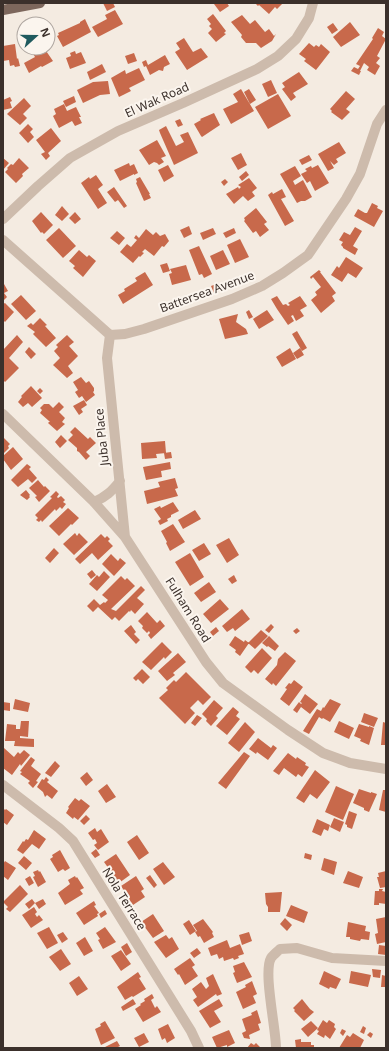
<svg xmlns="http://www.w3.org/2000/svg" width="389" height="1051" font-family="'Noto Sans',sans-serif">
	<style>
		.building { fill: #c8694b }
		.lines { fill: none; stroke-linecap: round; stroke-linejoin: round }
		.minor { stroke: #cdbbac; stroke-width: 10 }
		.major { stroke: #7d675c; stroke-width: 10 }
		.labels { text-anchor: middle; stroke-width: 4; stroke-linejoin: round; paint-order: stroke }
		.street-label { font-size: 12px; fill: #3b302b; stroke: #fbf5ee }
	</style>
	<rect width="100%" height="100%" fill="#f4ebe1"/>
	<!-- building -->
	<path class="building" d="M 103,3 L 113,3 L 115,7 L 107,11 Z
		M 216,3 L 227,3 L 229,6 L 220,12 L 214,4 Z
		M 255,3 L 283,3 L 277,9 L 275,7 L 269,14 L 259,5 L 258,6 Z
		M 115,10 L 123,24 L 98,37 L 92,27 L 107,19 L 105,15 Z
		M 213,14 L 226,31 L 224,33 L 226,34 L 216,42 L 208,33 L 212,29 L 209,26 L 211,24 L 207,19 Z
		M 242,15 L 250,24 L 255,20 L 265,32 L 269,29 L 274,36 L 276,34 L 272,41 L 261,48 L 256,43 L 246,43 L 241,37 L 242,35 L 231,22 Z
		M 85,19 L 91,32 L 63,47 L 57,36 L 59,35 L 58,33 L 80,23 L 80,22 Z
		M 350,22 L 360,35 L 341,47 L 333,37 Z
		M 333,23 L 338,30 L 332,34 L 327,27 Z
		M 378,28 L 384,32 L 382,36 L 386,39 L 377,56 L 380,58 L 376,63 L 380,66 L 375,75 L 367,70 L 369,67 L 364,63 L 360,71 L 361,71 L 359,75 L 351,71 L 354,67 L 358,69 L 360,66 L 356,64 L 373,39 L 372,38 Z
		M 184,38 L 193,52 L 201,48 L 208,57 L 187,70 L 175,52 L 180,49 L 176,43 Z
		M 309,43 L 314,47 L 316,45 L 319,47 L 321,44 L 330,52 L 316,70 L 304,61 L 306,59 L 299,54 Z
		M 15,44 L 17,59 L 18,58 L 20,66 L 15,67 L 14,65 L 10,66 L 9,60 L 3,61 L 3,46 Z
		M 30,48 L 44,48 L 53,61 L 42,67 L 41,66 L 29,73 L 24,63 L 35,57 Z
		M 75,51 L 76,54 L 81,52 L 86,63 L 70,69 L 66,58 L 71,56 L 70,53 Z
		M 134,53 L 137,61 L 128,64 L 125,56 Z
		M 165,55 L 170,64 L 164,67 L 163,71 L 159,70 L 150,75 L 146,66 L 144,67 L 142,62 L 146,60 L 148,65 Z
		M 102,64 L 106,72 L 90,80 L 87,72 Z
		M 139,68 L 145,80 L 129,88 L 131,91 L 119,97 L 111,78 L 125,70 L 126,74 Z
		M 299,72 L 308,84 L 293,93 L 296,97 L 291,101 L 282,89 L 285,87 L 282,83 Z
		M 271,80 L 277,93 L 268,97 L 262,84 Z
		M 108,81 L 110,94 L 100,95 L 83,103 L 77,90 L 93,82 Z
		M 241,89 L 254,111 L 231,124 L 223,109 L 238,102 L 233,94 Z
		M 249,89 L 256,100 L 250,104 L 244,92 Z
		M 346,91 L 355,99 L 346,109 L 350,112 L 342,120 L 331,112 L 332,111 L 330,109 Z
		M 278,94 L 291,116 L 268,129 L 255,107 Z
		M 74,96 L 76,102 L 66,107 L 63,101 Z
		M 10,97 L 12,101 L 10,102 L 12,108 L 3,110 L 3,100 Z
		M 24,98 L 31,106 L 23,114 L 27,118 L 20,125 L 7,114 Z
		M 64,104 L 67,111 L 76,107 L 81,117 L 79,117 L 82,123 L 75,126 L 72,121 L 59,128 L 53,116 L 56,114 L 54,109 Z
		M 214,113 L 220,125 L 202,137 L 201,136 L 194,124 L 201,120 L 200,119 Z
		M 180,119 L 183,125 L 178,127 L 175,121 Z
		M 28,124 L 33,129 L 30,132 L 34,137 L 28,143 L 19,133 Z
		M 166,126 L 176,146 L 184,142 L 180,135 L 188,132 L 198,153 L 174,165 L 160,133 L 159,130 Z
		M 51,128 L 61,141 L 48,153 L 50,156 L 46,160 L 41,154 L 45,152 L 36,140 Z
		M 157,140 L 166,156 L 161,158 L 164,162 L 159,165 L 157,163 L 154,162 L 149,165 L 139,150 Z
		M 339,142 L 346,153 L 336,159 L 338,162 L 334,165 L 330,161 L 334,168 L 328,171 L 318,154 Z
		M 241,153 L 247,165 L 238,170 L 231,158 Z
		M 309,155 L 312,160 L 302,165 L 299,160 Z
		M 3,158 L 9,163 L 3,170 Z
		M 19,158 L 29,168 L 22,174 L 23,176 L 16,183 L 5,172 L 8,169 L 7,168 L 11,164 L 13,165 Z
		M 129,163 L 130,166 L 134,164 L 138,173 L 134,175 L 134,174 L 120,181 L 114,170 Z
		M 168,165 L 174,176 L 164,182 L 158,170 Z
		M 318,165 L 329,183 L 315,191 L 310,181 L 307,183 L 301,174 L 307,171 L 305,169 L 311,166 L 312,168 Z
		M 295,166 L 301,176 L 293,181 L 295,185 L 303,180 L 312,197 L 305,201 L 301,201 L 297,203 L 280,174 Z
		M 246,171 L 249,175 L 242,181 L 239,177 Z
		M 96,175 L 103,185 L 98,189 L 107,203 L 98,209 L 81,183 L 89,177 L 90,179 Z
		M 140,177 L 150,194 L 149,194 L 151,198 L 144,201 L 136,183 L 137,182 L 136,179 Z
		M 249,178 L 257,188 L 252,192 L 255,196 L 248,201 L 243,196 L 234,204 L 226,194 L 238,187 L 239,189 L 241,187 L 238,185 Z
		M 225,179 L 228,182 L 224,186 L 221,182 Z
		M 114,187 L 127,206 L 124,208 L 118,200 L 115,202 L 107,192 Z
		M 282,189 L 286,197 L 281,199 L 294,221 L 285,226 L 268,195 L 272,192 L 273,194 Z
		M 372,203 L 378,206 L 377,208 L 383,211 L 374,227 L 354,216 L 358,209 L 365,213 L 367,213 Z
		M 62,206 L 69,214 L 62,221 L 55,215 Z
		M 256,208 L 267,222 L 264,224 L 269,230 L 260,237 L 256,231 L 253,233 L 244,221 L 245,220 L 244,218 Z
		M 41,212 L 53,225 L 44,234 L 42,232 L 41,233 L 32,221 Z
		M 75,212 L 81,219 L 75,224 L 69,218 Z
		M 189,226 L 192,234 L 184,238 L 180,230 Z
		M 355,227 L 362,231 L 353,246 L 358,249 L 355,255 L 343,248 L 343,247 L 341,245 L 343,242 L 339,240 L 344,232 L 350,235 Z
		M 59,228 L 76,246 L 63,258 L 46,240 Z
		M 213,228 L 216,234 L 203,240 L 200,233 Z
		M 234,228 L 236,233 L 226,238 L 223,233 Z
		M 146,229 L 153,235 L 156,232 L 160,236 L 165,234 L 169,241 L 164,247 L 162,246 L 154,256 L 145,249 L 142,252 L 144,253 L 140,257 L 139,256 L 133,263 L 120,252 L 127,244 L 131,247 L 137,240 L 134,238 L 136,235 L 139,238 Z
		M 117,231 L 125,238 L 119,245 L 110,238 Z
		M 240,239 L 249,257 L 235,263 L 227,245 Z
		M 199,246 L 212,274 L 204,278 L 202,274 L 199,275 L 189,250 Z
		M 79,250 L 87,257 L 89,255 L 96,261 L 83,277 L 73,268 L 75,266 L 69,261 Z
		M 223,250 L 230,264 L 216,270 L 210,256 Z
		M 346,257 L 363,268 L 356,278 L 348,273 L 342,282 L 331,275 L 337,266 L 339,268 Z
		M 167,263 L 170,271 L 163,273 L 160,265 Z
		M 186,265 L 191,280 L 172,285 L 169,274 L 172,273 L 170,269 Z
		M 319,270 L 321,272 L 320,272 L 336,293 L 332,296 L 335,301 L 321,313 L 311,300 L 317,295 L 315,292 L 321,287 L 313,277 L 311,279 L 310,277 Z
		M 145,272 L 153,285 L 123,304 L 118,295 L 125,291 L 124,289 L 137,281 L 135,278 Z
		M 219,283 L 222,290 L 214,293 L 211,286 Z
		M 3,284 L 4,284 L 8,291 L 4,293 L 7,297 L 3,301 Z
		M 21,295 L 36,311 L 26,320 L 11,304 Z
		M 277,296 L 283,305 L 286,304 L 288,306 L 290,305 L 288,303 L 300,296 L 307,306 L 300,310 L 304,316 L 296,321 L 293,315 L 291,316 L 294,321 L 288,325 L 277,309 L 271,299 Z
		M 5,303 L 14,312 L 5,322 L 3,320 L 3,304 Z
		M 249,310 L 253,317 L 249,319 L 246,312 Z
		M 267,310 L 274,320 L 259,329 L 253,319 Z
		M 238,314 L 236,322 L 246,329 L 248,334 L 225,339 L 219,319 Z
		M 40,318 L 47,325 L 45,326 L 56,338 L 46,347 L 33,334 L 35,332 L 27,326 L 31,323 L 33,325 Z
		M 297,331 L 307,348 L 302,351 L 292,334 Z
		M 17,335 L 23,342 L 9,358 L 19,368 L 5,382 L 3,380 L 3,350 Z
		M 67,335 L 74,342 L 69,346 L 78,356 L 68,366 L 73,373 L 67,378 L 53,365 L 60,358 L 54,351 L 58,347 L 56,345 Z
		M 29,347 L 36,354 L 31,359 L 25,352 Z
		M 290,348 L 296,359 L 282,367 L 276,357 Z
		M 300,348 L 304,355 L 297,359 L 293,353 Z
		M 81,377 L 86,383 L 89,381 L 94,388 L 94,391 L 93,392 L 95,395 L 86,402 L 82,396 L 79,398 L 75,392 L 78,390 L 73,382 Z
		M 31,386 L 42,398 L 32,407 L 28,403 L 23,407 L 18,402 L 22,397 L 21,396 Z
		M 40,388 L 43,391 L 40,394 L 37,391 Z
		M 84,400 L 87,405 L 81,409 L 83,412 L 79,415 L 73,406 Z
		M 59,402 L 64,407 L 59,412 L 65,418 L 62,422 L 65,424 L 57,431 L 48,423 L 50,421 L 49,421 L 40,413 L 42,410 L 40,408 L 44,404 L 49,404 L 53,408 Z
		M 75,427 L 88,439 L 90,437 L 96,443 L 86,452 L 90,456 L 86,460 L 79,452 L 77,451 L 77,448 L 68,440 L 73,435 L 70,432 Z
		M 61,435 L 67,441 L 60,448 L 55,442 Z
		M 3,437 L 10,444 L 8,446 L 9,448 L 3,454 Z
		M 165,441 L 166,453 L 156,454 L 157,458 L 142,459 L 141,443 Z
		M 13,447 L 23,459 L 11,470 L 3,459 L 3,456 Z
		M 171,452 L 172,458 L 165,459 L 164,453 Z
		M 170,462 L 171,469 L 161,471 L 162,477 L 146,480 L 143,467 Z
		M 27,464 L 31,467 L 29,469 L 37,478 L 32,483 L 28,479 L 18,487 L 11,480 Z
		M 175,478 L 178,488 L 175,489 L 178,496 L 147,504 L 144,491 L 160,487 L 158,482 Z
		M 38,480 L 44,487 L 45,486 L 50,491 L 39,502 L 35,497 L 37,496 L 29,488 Z
		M 26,490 L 30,495 L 29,496 L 30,497 L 27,500 L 20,495 Z
		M 56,491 L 59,494 L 57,497 L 58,498 L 61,496 L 65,500 L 63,502 L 66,504 L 62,509 L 60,507 L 56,511 L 55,509 L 42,522 L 41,520 L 39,522 L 36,520 L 38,518 L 35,515 L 52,498 L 50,497 Z
		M 173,502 L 179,511 L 171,515 L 171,517 L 167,519 L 168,521 L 160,525 L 158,521 L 161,519 L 154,509 L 160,506 L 161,508 Z
		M 68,508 L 79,518 L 72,525 L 71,524 L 59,536 L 49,526 Z
		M 195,510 L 201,519 L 183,529 L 178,520 Z
		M 173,524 L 185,542 L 170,551 L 166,543 L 167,542 L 161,531 Z
		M 75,533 L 77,536 L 79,533 L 88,542 L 74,555 L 63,544 Z
		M 101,534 L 105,538 L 107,536 L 110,539 L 108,541 L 113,546 L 98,560 L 92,553 L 80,564 L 75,559 Z
		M 229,538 L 239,555 L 227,563 L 216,545 Z
		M 204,543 L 211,554 L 199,561 L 192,550 Z
		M 54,548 L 59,553 L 50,563 L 45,558 Z
		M 190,553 L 204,577 L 190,586 L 175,562 Z
		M 111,554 L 118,561 L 120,558 L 126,563 L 114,576 L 102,564 Z
		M 92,570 L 96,575 L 91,579 L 87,574 Z
		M 104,571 L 110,577 L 97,591 L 89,584 L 97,575 L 99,577 Z
		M 234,575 L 237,581 L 232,584 L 228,579 Z
		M 121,576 L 125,580 L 127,578 L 135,586 L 111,609 L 116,611 L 141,586 L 145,590 L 137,598 L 144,604 L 135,614 L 131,610 L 130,612 L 129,611 L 119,621 L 115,617 L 112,620 L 98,607 L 93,612 L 87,606 L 94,599 L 100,605 L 104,602 L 105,603 L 108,600 L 102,595 Z
		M 209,582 L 216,592 L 201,602 L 194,593 Z
		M 220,599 L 229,609 L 211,623 L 203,614 Z
		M 242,609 L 250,619 L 235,631 L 233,628 L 227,632 L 222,626 Z
		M 147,612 L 157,623 L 160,620 L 165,626 L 151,639 L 148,635 L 150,633 L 149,631 L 147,633 L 142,628 L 143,626 L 138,621 Z
		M 271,624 L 274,627 L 269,633 L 265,630 Z
		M 131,625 L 136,632 L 134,634 L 140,640 L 136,644 L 124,631 Z
		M 216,627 L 219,631 L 213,636 L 210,632 Z
		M 297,628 L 300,631 L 296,634 L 293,631 Z
		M 261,630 L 268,636 L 255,649 L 248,643 Z
		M 235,636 L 244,642 L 245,640 L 249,643 L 240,656 L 235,652 L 236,650 L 229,645 Z
		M 269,636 L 279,646 L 275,651 L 268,646 L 267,647 L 262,643 Z
		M 162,642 L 172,652 L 165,659 L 164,657 L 151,670 L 142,662 Z
		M 262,648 L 272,658 L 258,674 L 254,670 L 251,673 L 245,667 Z
		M 285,652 L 296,661 L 276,686 L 273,683 L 272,685 L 265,679 L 277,665 L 278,659 Z
		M 178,653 L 186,662 L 173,673 L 175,675 L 167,681 L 158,671 Z
		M 142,669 L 150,677 L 143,684 L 138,679 L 136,681 L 133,678 Z
		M 186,672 L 211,697 L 203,705 L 198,700 L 190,708 L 195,713 L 185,724 L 159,698 L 168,690 L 166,688 L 174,680 L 176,682 Z
		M 294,680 L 303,687 L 289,706 L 280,699 L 287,689 L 285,688 L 289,683 L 291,684 Z
		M 305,694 L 318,704 L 310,714 L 301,707 L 297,713 L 293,710 L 299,702 L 301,704 L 302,703 L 300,702 Z
		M 15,699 L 30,703 L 28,712 L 13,709 Z
		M 330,699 L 341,704 L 330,722 L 323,718 L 322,719 L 319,717 L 309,734 L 303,731 L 317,709 L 321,711 L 323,707 L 324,708 Z
		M 214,700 L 223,708 L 216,716 L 218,718 L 211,726 L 206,721 L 207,719 L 202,714 Z
		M 3,702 L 10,703 L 10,711 L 3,710 Z
		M 233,707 L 239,712 L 236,716 L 240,719 L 227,735 L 216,726 Z
		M 364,713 L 378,718 L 374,727 L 361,722 Z
		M 197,715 L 202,718 L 195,726 L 191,723 Z
		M 21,721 L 29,721 L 28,737 L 20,736 L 20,738 L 34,739 L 34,747 L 14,746 L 15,741 L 5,741 L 7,724 L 16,725 L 16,729 L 20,729 Z
		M 339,721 L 354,728 L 349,739 L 334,732 Z
		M 245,722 L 255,732 L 239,752 L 228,743 Z
		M 383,722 L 386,723 L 386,745 L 381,745 Z
		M 359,724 L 369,727 L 369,726 L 374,728 L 369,745 L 360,741 L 361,739 L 354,736 Z
		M 258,738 L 271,748 L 273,745 L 277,748 L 268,760 L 257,752 L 256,754 L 249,749 Z
		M 4,748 L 14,757 L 18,752 L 20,754 L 24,750 L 30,755 L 21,766 L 20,764 L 12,775 L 3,768 Z
		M 244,752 L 250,756 L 226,789 L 218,783 Z
		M 288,753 L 296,759 L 297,757 L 306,763 L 305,765 L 309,767 L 302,777 L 298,774 L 296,777 L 284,768 L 279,775 L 273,771 Z
		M 31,757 L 35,760 L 31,766 L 41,774 L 36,781 L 38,782 L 33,788 L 28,783 L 30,781 L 20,774 L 22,772 L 20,771 Z
		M 55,761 L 60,766 L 51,777 L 45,773 Z
		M 315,770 L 330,782 L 317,799 L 310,794 L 304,803 L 296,798 Z
		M 87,772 L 93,780 L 86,786 L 80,778 Z
		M 46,777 L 49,780 L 47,782 L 58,791 L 52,799 L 47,795 L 45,797 L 43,792 L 37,787 L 42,779 L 44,780 Z
		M 107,784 L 116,797 L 106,803 L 98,791 Z
		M 336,786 L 354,794 L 343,820 L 325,812 Z
		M 359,789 L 371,793 L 371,792 L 377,794 L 369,812 L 364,810 L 364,808 L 353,803 Z
		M 383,790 L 386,790 L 386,812 L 379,810 Z
		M 75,798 L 79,801 L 81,799 L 90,806 L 78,820 L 74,817 L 73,819 L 66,813 L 69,808 L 68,807 Z
		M 3,808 L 5,810 L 6,809 L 14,815 L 7,825 L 3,822 Z
		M 349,811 L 357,814 L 352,829 L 347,827 L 347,825 L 345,824 Z
		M 86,815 L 90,819 L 84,825 L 80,821 Z
		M 334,818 L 344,822 L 340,832 L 330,827 Z
		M 317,819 L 330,825 L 328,831 L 324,829 L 321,836 L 312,832 Z
		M 95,828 L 97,832 L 101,829 L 109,842 L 98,850 L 94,845 L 97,843 L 95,839 L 93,840 L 88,833 Z
		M 34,830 L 46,839 L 39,849 L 32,844 L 23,854 L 17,850 L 23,841 L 24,842 L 26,839 L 28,840 Z
		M 137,835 L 149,853 L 139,860 L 127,842 Z
		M 96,849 L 100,855 L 95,858 L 91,853 Z
		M 60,850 L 70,868 L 65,871 L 63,869 L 58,872 L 50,859 L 53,857 L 52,855 Z
		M 305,853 L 312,855 L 311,860 L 304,858 Z
		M 116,854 L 130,875 L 119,883 L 104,862 Z
		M 24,856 L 32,863 L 26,870 L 18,863 Z
		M 324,858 L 337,862 L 334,875 L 321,870 Z
		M 5,861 L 16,868 L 8,880 L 3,876 L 3,864 Z
		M 163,862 L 175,877 L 164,885 L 153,869 Z
		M 38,870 L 39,872 L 40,871 L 46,882 L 38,887 L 33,877 L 35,876 L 33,872 Z
		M 348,871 L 363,877 L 359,888 L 343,883 Z
		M 386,871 L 386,887 L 380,888 L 377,877 L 379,877 L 378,873 Z
		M 150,875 L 157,885 L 154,888 L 146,878 Z
		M 30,876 L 34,883 L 29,886 L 25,879 Z
		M 75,876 L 76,878 L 77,877 L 84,888 L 80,890 L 83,894 L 65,905 L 58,893 L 70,884 L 68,880 Z
		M 136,876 L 144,889 L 141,891 L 145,897 L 133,905 L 124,893 L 125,892 L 121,886 Z
		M 20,885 L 28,894 L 10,912 L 6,909 L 8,907 L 3,902 Z
		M 379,889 L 383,889 L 382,891 L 386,892 L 386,904 L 379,903 L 379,905 L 374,905 L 375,891 L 379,891 Z
		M 282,892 L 280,912 L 268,912 L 268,907 L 266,904 L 265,893 Z
		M 32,899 L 35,903 L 29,909 L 25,904 Z
		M 43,899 L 46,904 L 39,909 L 35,903 Z
		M 94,901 L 96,905 L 94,906 L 99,913 L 97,914 L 98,916 L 84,925 L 76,913 Z
		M 291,905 L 308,912 L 304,923 L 286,916 Z
		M 34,907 L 37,912 L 35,914 L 37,917 L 39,915 L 43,920 L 31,928 L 22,915 Z
		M 105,910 L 107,914 L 101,918 L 99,914 Z
		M 153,914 L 164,931 L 153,938 L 141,922 Z
		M 386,917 L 386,942 L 377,944 L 375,934 L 378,933 L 376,919 Z
		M 285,918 L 292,925 L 287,931 L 280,924 Z
		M 203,919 L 213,932 L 212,933 L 214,937 L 204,943 L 200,936 L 198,937 L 195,932 L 197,931 L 193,925 Z
		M 189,920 L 196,931 L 190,935 L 183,924 Z
		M 348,922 L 366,926 L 365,931 L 370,932 L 369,940 L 361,939 L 360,941 L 350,939 L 350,937 L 346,937 Z
		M 49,927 L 58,943 L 47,949 L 37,933 Z
		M 105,927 L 116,942 L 103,949 L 98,940 L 100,939 L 96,933 Z
		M 63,932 L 68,939 L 62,943 L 57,935 Z
		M 249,932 L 252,941 L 242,945 L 239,935 Z
		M 166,935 L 169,939 L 172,937 L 179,949 L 166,958 L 154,942 Z
		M 85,937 L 93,951 L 84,956 L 76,943 Z
		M 227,940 L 230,948 L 240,944 L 244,954 L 238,956 L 239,958 L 234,960 L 233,958 L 224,961 L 223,957 L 219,959 L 217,954 L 211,956 L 208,948 Z
		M 127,943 L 132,952 L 126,956 L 121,947 Z
		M 379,945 L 386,946 L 386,955 L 378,954 Z
		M 197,948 L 201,953 L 194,958 L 190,953 Z
		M 61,949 L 71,964 L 60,971 L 49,957 Z
		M 121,950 L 131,964 L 121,971 L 111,956 Z
		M 190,958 L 195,965 L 192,967 L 198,976 L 185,985 L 179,974 L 178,975 L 174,969 Z
		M 244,962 L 252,977 L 237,983 L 233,973 L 235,972 L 233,966 Z
		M 372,969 L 381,970 L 380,978 L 373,977 Z
		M 324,971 L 341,979 L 336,989 L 330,987 L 329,989 L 319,984 Z
		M 351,971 L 371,975 L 368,987 L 349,983 Z
		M 138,972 L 141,977 L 139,978 L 146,989 L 133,997 L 132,996 L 125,1000 L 117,987 Z
		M 213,974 L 222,994 L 217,996 L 216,994 L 198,1007 L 193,1000 L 197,997 L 192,989 L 201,982 L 206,989 L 209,986 L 206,978 Z
		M 382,975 L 386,976 L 386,987 L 381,987 Z
		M 79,976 L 88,989 L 77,996 L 69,983 Z
		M 252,981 L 257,994 L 253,996 L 256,1003 L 243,1009 L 236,992 L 246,987 L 245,985 Z
		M 152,994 L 154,998 L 151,1000 L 155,1008 L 157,1006 L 161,1012 L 143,1022 L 135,1009 L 141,1005 L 140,1004 L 145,1001 L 144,999 Z
		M 133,999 L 136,1004 L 123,1011 L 121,1007 Z
		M 219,999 L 223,1006 L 214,1011 L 221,1022 L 210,1028 L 199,1011 Z
		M 302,999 L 310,1009 L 314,1012 L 304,1021 L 294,1011 L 295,1010 L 293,1008 Z
		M 257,1010 L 261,1023 L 258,1024 L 260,1030 L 249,1035 L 250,1039 L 244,1038 L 242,1033 L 246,1031 L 242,1019 L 252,1015 L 251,1013 Z
		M 323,1020 L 327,1023 L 329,1020 L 335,1024 L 334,1027 L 336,1029 L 330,1039 L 325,1035 L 324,1038 L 317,1034 L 319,1031 L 317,1030 Z
		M 105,1021 L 115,1038 L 101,1045 L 95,1029 L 101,1026 L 100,1024 Z
		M 311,1021 L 318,1028 L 308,1037 L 301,1029 Z
		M 168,1024 L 175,1038 L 167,1043 L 165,1038 L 162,1040 L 158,1029 Z
		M 363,1026 L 366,1028 L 364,1034 L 360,1032 Z
		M 342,1029 L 346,1031 L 343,1036 L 340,1033 Z
		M 229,1030 L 235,1043 L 227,1047 L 227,1045 L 217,1048 L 212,1037 Z
		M 370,1032 L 373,1034 L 371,1038 L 367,1035 Z
		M 144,1033 L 149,1042 L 139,1047 L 134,1038 Z
		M 353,1033 L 364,1040 L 360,1048 L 339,1048 L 347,1035 L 350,1037 Z
		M 301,1039 L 301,1042 L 311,1042 L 311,1045 L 314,1045 L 314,1048 L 296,1048 L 295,1040 Z
		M 117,1041 L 120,1046 L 116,1048 L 103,1048 Z
		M 251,1043 L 254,1045 L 256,1043 L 261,1048 L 247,1048 Z"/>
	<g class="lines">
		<!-- minor -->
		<path class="minor" d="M 3,219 L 38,186 L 70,158 L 118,131 L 183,103 L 257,69 L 278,56 L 296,39 L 309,18 L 313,3
			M 3,240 L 110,335 L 125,334 L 144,329 L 232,299 L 262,286 L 283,273 L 308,255 L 346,199 L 360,174 L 377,124 L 386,110
			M 110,335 L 107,358 L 125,537
			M 3,414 L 94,502 L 125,537 L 206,662 L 223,683 L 288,730 L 323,753 L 350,763 L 386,769
			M 94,502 C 106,497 112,491 120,481
			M 3,785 L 59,828 L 73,841 L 191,1031 L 199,1048
			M 276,1048 C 276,1028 263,972 271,958 C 273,955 277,952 280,949 L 297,948 L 332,958 L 386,961"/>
		<!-- major -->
		<path class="major" d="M 3,10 L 40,3"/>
	</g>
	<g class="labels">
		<!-- street labels -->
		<g class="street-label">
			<text transform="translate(157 100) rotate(-24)" y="4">El Wak Road</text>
			<text transform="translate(207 292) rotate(-20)" y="4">Battersea Avenue</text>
			<text transform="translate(102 437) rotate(-96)" y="4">Juba Place</text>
			<text transform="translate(188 610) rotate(58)" y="4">Fulham Road</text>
			<text transform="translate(124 899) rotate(58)" y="4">Nola Terrace</text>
		</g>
	</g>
	<!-- border -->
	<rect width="389" height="1051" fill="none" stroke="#3b302b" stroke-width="8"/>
	<!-- north arrow -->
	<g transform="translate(36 36) rotate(69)"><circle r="19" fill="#fbf5ee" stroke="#aea6a0"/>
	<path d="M0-3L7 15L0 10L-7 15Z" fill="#1f5a5e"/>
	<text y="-6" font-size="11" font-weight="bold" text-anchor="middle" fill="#3b302b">N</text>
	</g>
</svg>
